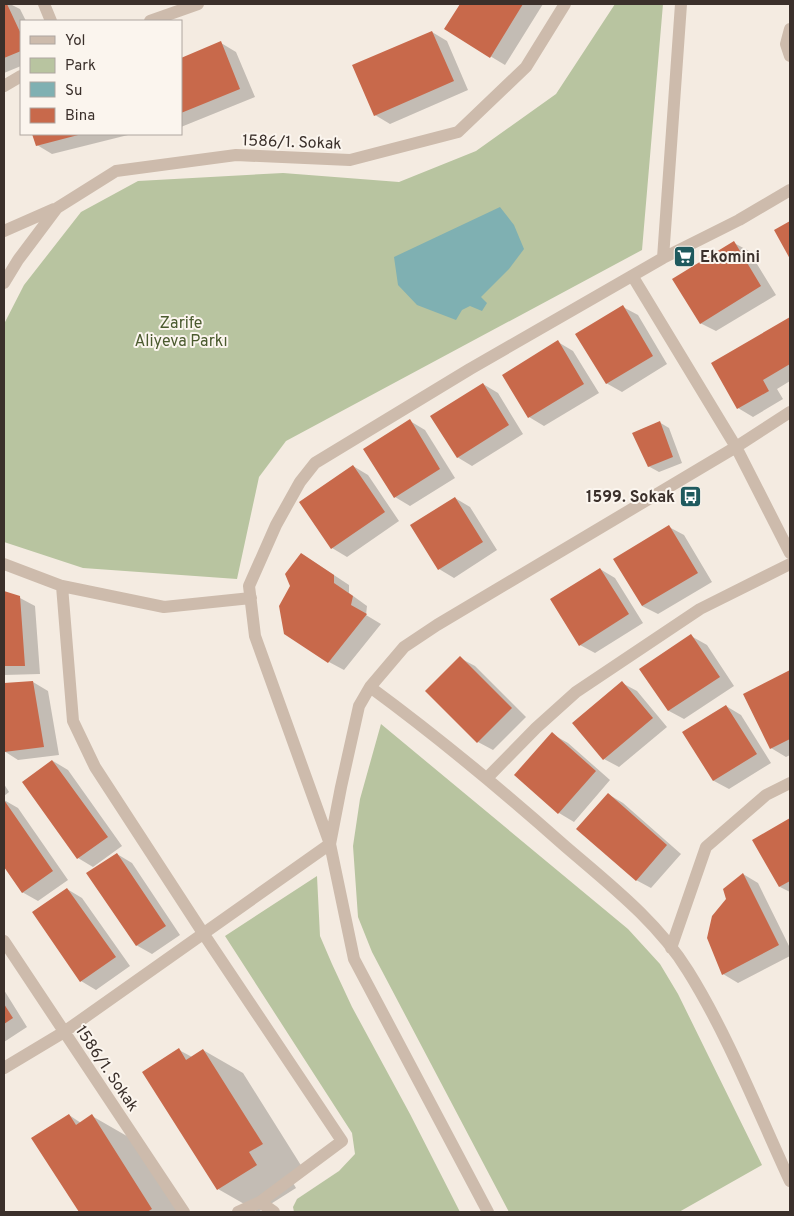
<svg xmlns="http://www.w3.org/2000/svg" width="794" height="1216" font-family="Overpass,sans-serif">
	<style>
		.green { fill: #b8c4a0 }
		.water { fill: #7fb0b2 }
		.shadow { fill: #0003 }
		.building { fill: #c8694b }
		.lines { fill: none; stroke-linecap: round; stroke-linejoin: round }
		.minor { stroke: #cdbbac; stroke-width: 12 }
		.labels { text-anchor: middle; stroke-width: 4; stroke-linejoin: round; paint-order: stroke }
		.street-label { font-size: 16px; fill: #3b302b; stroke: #fbf5ee }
		.poi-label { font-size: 16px; font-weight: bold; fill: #3b302b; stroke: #fbf5ee; text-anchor: start }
		.park-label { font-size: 16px; fill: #4a5a2e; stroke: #fbf5ee }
	</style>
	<rect width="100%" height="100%" fill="#f4ebe1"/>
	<!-- green -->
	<path class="green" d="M 615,4 L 663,4 L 642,250 L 286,441 L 259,477 L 237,579 L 83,568 L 4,542 L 4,324 L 24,285 L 81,212 L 138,181 L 283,173 L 399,182 L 476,151 L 556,94 Z
		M 381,724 L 628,929 L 660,964 L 678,994 L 762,1165 L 679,1212 L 509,1212 L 372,952 L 358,917 L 353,846 L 360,799 Z
		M 317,876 L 320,936 L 332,964 L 352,1007 L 410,1114 L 460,1212 L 294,1212 L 293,1207 L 297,1199 L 339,1171 L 355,1154 L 352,1133 L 225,936 Z"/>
	<!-- water -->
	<path class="water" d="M 500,207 L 514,225 L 524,249 L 509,269 L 481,297 L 487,303 L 482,311 L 470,306 L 462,310 L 456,320 L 417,305 L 398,285 L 394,257 Z"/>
	<!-- shadow -->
	<path class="shadow" d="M 4,4 L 10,4 L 20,9 L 26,21 L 21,21 L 21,66 L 4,73 Z
		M 461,4 L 543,4 L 505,65 L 445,29 Z
		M 432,32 L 447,41 L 468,90 L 390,124 L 375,115 Z
		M 221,43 L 236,52 L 255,97 L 181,127 L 181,59 Z
		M 34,134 L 132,134 L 52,154 L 37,145 Z
		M 734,243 L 749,251 L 776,295 L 716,331 L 700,323 Z
		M 623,307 L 638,315 L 667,364 L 622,392 L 606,383 Z
		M 790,319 L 790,381 L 777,389 L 783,399 L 753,417 L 738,408 L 713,364 Z
		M 558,342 L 573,351 L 599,393 L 544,426 L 529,417 Z
		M 483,384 L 498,393 L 523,434 L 472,466 L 457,457 Z
		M 410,421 L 425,430 L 455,478 L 410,506 L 395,497 Z
		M 659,422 L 669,428 L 682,463 L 659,472 L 648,466 Z
		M 353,466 L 368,475 L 399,521 L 347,557 L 332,548 Z
		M 455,498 L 470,507 L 497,550 L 454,578 L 439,569 Z
		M 669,527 L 684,535 L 712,582 L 658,614 L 642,606 Z
		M 302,554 L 349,585 L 349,593 L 367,606 L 366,615 L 381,624 L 344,670 L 329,662 L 291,586 Z
		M 600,569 L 615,578 L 643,623 L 595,653 L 580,645 Z
		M 4,593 L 20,598 L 35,606 L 40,674 L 4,675 Z
		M 691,636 L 707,645 L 734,686 L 684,719 L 669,711 L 641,670 Z
		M 460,658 L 475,666 L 526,717 L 493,750 L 478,742 Z
		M 790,671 L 790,755 L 786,757 L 771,748 L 744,695 Z
		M 33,682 L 48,691 L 59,755 L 18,760 L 4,751 L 4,684 Z
		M 622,683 L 637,691 L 667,727 L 619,767 L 604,759 Z
		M 726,706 L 741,715 L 771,763 L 729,789 L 714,781 L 684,732 Z
		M 552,734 L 568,743 L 610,780 L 574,822 L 559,813 Z
		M 53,761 L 68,770 L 122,846 L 93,867 L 78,858 Z
		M 4,784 L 9,792 L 4,796 Z
		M 608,794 L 623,803 L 681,854 L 651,888 L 636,880 Z
		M 4,800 L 18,808 L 68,880 L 38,901 L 22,892 L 4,865 Z
		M 790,820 L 790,892 L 780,887 L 754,840 Z
		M 117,854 L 132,863 L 180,935 L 152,954 L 136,945 Z
		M 743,874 L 758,883 L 790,948 L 790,956 L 738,983 L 723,974 L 728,899 Z
		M 67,889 L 82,898 L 130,966 L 96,990 L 81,981 Z
		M 4,990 L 27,1027 L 4,1042 Z
		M 179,1050 L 192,1057 L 203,1050 L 243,1073 L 302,1167 L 289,1176 L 296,1188 L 258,1212 L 218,1189 Z
		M 69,1115 L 81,1123 L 92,1116 L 132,1139 L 179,1212 L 80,1212 L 33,1138 Z"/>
	<!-- building -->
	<path class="building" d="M 4,4 L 7,4 L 21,34 L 21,51 L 4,58 Z
		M 460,4 L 523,4 L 490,58 L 444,29 Z
		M 432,31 L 454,81 L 374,116 L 352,65 Z
		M 221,41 L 240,89 L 181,113 L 181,58 Z
		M 32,134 L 82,134 L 36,146 Z
		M 790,221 L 790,259 L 774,230 Z
		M 734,241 L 761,286 L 700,324 L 672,279 Z
		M 623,305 L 653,356 L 606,384 L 575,334 Z
		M 790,317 L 790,364 L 763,380 L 769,391 L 737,409 L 711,363 Z
		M 558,340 L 584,384 L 528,418 L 502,375 Z
		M 483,383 L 509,425 L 457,458 L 430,416 Z
		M 410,419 L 440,469 L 394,498 L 363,449 Z
		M 660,421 L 673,457 L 648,467 L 632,433 Z
		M 353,465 L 385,512 L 331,549 L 299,502 Z
		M 455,497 L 483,542 L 438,570 L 410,525 Z
		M 669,525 L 698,573 L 642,606 L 613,559 Z
		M 301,553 L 334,575 L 334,583 L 353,596 L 351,605 L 367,614 L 328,663 L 284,634 L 279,606 L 290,586 L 285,574 Z
		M 600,568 L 629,614 L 579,646 L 550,599 Z
		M 4,591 L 20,596 L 25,666 L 4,666 Z
		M 691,634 L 720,677 L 668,711 L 639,669 Z
		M 460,656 L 512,708 L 477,743 L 425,691 Z
		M 790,670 L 790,739 L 770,749 L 743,694 Z
		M 33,681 L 44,747 L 4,752 L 4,683 Z
		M 622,681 L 653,718 L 603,760 L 572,723 Z
		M 726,705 L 757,754 L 713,781 L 682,732 Z
		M 552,732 L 596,771 L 558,814 L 514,775 Z
		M 52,760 L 108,837 L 77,859 L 22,782 Z
		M 608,793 L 667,845 L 636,881 L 576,829 Z
		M 4,800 L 53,871 L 22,893 L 4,867 Z
		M 790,818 L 790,881 L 779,887 L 752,840 Z
		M 117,853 L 166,926 L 136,946 L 86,873 Z
		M 743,873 L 779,945 L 722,975 L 707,938 L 712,916 L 726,899 L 723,889 Z
		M 67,888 L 116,957 L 80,982 L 32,912 Z
		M 4,1004 L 13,1018 L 4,1024 Z
		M 179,1048 L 186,1060 L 203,1049 L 263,1144 L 249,1152 L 257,1165 L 217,1190 L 142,1072 Z
		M 69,1114 L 76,1125 L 92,1114 L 152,1209 L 147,1212 L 79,1212 L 31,1138 Z"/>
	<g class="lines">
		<!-- minor -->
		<path class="minor" d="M 44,4 L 51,21
			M 150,21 L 198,4
			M 790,29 L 786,44 L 790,56
			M 4,86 L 21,76
			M 4,231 L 54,209
			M 663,258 L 681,4
			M 633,277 L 736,447 L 790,553
			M 4,283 L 18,260 L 57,208 L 116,171 L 236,155 L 350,160 L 458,132 L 526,67 L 565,4
			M 4,564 L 62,586 L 73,721 L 95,767 L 203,933 L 342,1141 L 260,1202 L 238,1212
			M 62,586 L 164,607 L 251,598
			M 370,687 C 438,737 503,791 566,847 C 609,884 658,922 688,971 C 728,1035 758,1112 790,1181
			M 487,778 L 536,728 L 576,692 L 700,609 L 790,564
			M 4,941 L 184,1212
			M 671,948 L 706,847 L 766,795 L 790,783
			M 4,1068 L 64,1032 L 330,844 L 341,787 L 359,706 L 370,687 L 404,647 L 437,625 L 736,447 L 790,412
			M 260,1202 L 274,1212
			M 488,1212 L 354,959 L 330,844 L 255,636 L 249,586 L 276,525 L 300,482 L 315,463 L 470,369 L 663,258 L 739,220 L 790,190"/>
	</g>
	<!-- icons -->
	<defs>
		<symbol id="supermarket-square" viewBox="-11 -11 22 22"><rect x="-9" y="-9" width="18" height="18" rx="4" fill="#1f5a5e" stroke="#fbf5ee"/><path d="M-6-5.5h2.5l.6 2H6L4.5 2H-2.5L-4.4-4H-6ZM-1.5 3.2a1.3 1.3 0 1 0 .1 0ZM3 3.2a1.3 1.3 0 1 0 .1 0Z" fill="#fff"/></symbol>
		<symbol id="bus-square" viewBox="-11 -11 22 22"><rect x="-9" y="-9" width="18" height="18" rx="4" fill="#1f5a5e" stroke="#fbf5ee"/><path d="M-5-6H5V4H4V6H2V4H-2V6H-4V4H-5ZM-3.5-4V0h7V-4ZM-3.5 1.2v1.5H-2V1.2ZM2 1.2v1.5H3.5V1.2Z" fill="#fff"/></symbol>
	</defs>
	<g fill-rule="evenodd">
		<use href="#supermarket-square" x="672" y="244" width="25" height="25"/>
		<use href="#bus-square" x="678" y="484" width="25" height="25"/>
	</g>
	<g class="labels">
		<!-- street labels -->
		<g class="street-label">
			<text transform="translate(292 141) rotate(2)" y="6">1586/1. Sokak</text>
			<text transform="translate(108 1068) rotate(56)" y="6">1586/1. Sokak</text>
		</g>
		<!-- poi labels -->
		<g class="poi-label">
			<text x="700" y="262">Ekomini</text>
			<text x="675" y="502" text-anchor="end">1599. Sokak</text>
		</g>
		<!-- park labels -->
		<g class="park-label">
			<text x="181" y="328">Zarife<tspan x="181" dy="18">Aliyeva Parkı</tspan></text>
		</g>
	</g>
	<!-- border -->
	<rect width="794" height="1216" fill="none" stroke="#3b302b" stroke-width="10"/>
	<!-- legend -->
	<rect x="20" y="20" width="162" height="115" fill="#fbf5ee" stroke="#aea6a0"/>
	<rect x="30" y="36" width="25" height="8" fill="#cdbbac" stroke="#aea6a0"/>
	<text x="65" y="45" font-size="15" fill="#3b302b">Yol</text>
	<rect x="30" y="58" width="25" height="15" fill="#b8c4a0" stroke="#aea6a0"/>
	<text x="65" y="70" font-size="15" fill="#3b302b">Park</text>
	<rect x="30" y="82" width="25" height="15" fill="#7fb0b2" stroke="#aea6a0"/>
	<text x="65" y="95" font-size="15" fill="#3b302b">Su</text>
	<rect x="30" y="108" width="25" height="15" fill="#c8694b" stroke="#aea6a0"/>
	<text x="65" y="120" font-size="15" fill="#3b302b">Bina</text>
</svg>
